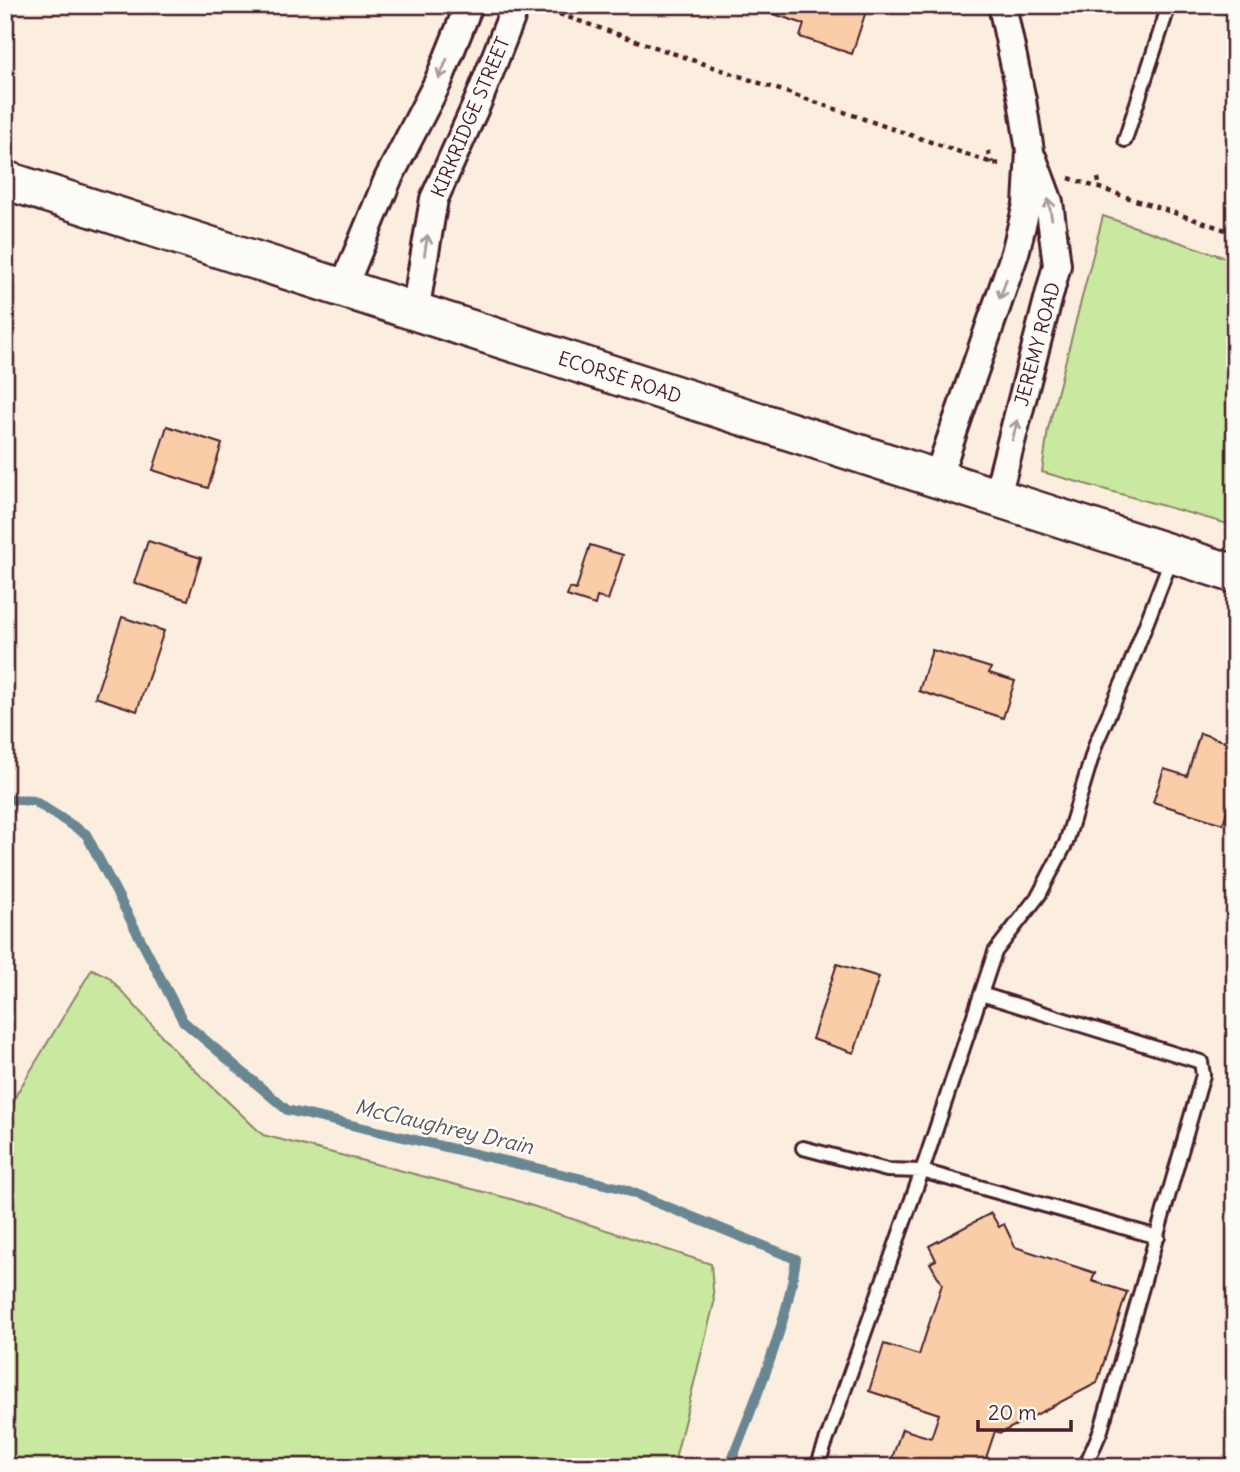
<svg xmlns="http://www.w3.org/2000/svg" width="1240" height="1472" font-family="Delius,sans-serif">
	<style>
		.green { fill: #cae9a0; stroke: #8a8466; stroke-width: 2 }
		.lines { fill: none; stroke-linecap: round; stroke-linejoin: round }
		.stream { stroke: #698793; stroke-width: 10 }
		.building { fill: #f8cda7; stroke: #4a1f2b; stroke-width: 2 }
		.service-casing { stroke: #4a1f2b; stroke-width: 18 }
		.minor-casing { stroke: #4a1f2b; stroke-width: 32 }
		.secondary-casing { stroke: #4a1f2b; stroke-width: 42 }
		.path { stroke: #4a1f2b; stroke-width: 4.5; stroke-dasharray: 5 5; stroke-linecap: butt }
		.service { stroke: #fdfcf7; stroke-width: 12 }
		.minor { stroke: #fdfcf7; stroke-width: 26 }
		.secondary { stroke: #fdfcf7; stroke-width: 37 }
		.oneway { stroke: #ac999b }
		.labels { text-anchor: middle; stroke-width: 5; stroke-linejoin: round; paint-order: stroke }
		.street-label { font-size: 19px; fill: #4a1f2b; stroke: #fdfcf7 }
		.water-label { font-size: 21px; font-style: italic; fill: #59535f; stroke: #fdfcf7 }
	</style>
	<rect width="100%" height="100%" fill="#fceedf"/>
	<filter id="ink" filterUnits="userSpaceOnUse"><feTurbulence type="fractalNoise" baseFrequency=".0143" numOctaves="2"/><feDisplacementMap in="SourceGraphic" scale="14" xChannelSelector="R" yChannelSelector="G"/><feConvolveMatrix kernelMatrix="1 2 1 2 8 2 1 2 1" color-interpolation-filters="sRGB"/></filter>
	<g filter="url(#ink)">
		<!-- green -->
		<path class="green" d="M 1103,216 L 1235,261 L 1235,526 L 1042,472 L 1048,429 Z
			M 92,969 L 109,977 L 179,1055 L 263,1135 L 511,1199 L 711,1264 L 714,1303 L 673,1467 L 5,1467 L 5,1136 L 16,1095 Z"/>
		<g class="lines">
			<!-- stream -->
			<path class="stream" d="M 5,799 L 34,801 L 86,834 L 183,1021 L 287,1110 L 621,1188 L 796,1259 C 786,1331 755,1399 729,1467"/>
		</g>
		<!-- building -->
		<path class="building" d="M 746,5 L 868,5 L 852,54 L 800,37 L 804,24 Z
			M 167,426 L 222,444 L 208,488 L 153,470 Z
			M 148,541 L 201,558 L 188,600 L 134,583 Z
			M 590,545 L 623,555 L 608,600 L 597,597 L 595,605 L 567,596 L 570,588 L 576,590 Z
			M 122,617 L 164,631 L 137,711 L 95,697 Z
			M 932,650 L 991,668 L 989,673 L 1015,681 L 1003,718 L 919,691 Z
			M 1200,733 L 1235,745 L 1235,786 L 1223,824 L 1153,802 L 1164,769 L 1187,776 Z
			M 837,964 L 879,977 L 854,1053 L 812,1039 Z
			M 991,1213 L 999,1227 L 1004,1224 L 1015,1247 L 1095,1273 L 1092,1281 L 1127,1292 L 1097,1383 L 1001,1433 L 995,1431 L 983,1467 L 889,1467 L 902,1429 L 931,1438 L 939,1414 L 869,1391 L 884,1344 L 919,1355 L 942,1284 L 930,1263 L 936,1260 L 929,1246 Z"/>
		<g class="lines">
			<defs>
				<path id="service" d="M 1125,140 L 1169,5
					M 981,994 L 1201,1062 L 1203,1075 L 1101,1430 L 1085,1467
					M 803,1148 L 887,1170 L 922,1171 L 1158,1237
					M 817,1467 L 922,1171 L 995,952 L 1039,895 L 1066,843 L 1096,743 L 1129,668 L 1172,557"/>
				<path id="minor" d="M 343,288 L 388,179 L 438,82 L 469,5
					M 415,312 L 434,199 L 479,99 L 516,5
					M 937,479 L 1015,253 L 1027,205 L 1030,151 L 1022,100 L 1002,5
					M 997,496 L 1057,265 L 1049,202 L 1033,159"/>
				<path id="secondary" d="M 5,180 L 1235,574"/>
			</defs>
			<!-- service casing -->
			<use href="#service" class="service-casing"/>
			<!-- minor casing -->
			<use href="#minor" class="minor-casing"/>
			<!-- secondary casing -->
			<use href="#secondary" class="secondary-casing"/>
			<!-- path -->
			<path class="path" d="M 559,14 L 992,163 L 1003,164
				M 988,151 L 992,163
				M 1069,178 L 1235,233
				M 1098,178 L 1100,188"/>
			<!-- service -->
			<use href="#service" class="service"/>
			<!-- minor -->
			<use href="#minor" class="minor"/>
			<!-- secondary -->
			<use href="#secondary" class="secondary"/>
		</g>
		<!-- one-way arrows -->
		<defs><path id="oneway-shaft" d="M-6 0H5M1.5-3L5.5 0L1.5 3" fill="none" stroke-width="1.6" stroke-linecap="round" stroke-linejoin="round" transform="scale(1.75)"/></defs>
		<g class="oneway">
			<use href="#oneway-shaft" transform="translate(443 69) rotate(112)"/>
			<use href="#oneway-shaft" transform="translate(1050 209) rotate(-100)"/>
			<use href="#oneway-shaft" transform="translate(426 245) rotate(-81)"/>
			<use href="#oneway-shaft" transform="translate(1003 289) rotate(109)"/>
			<use href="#oneway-shaft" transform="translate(1015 430) rotate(-75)"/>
		</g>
	</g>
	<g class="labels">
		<!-- street labels -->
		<g class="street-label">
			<text transform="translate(470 117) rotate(-67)" y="7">KIRKRIDGE STREET</text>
			<text transform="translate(1037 344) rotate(-75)" y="7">JEREMY ROAD</text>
			<text transform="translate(620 377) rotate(18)" y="7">ECORSE ROAD</text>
		</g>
		<!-- water labels -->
		<g class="water-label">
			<text transform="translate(444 1127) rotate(13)" y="7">McClaughrey Drain</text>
		</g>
	</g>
	<!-- margin -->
	<rect width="1240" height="1472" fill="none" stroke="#fdfcf7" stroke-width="28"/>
	<rect x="14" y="14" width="1212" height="1444" fill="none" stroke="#4a1f2b" stroke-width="2.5" filter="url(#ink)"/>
	<!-- scale -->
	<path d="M978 1420v10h93v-10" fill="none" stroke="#4a1f2b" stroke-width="3.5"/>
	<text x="988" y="1420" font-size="21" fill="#4a1f2b" stroke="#fdfcf7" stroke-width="5" paint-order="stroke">20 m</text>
</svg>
